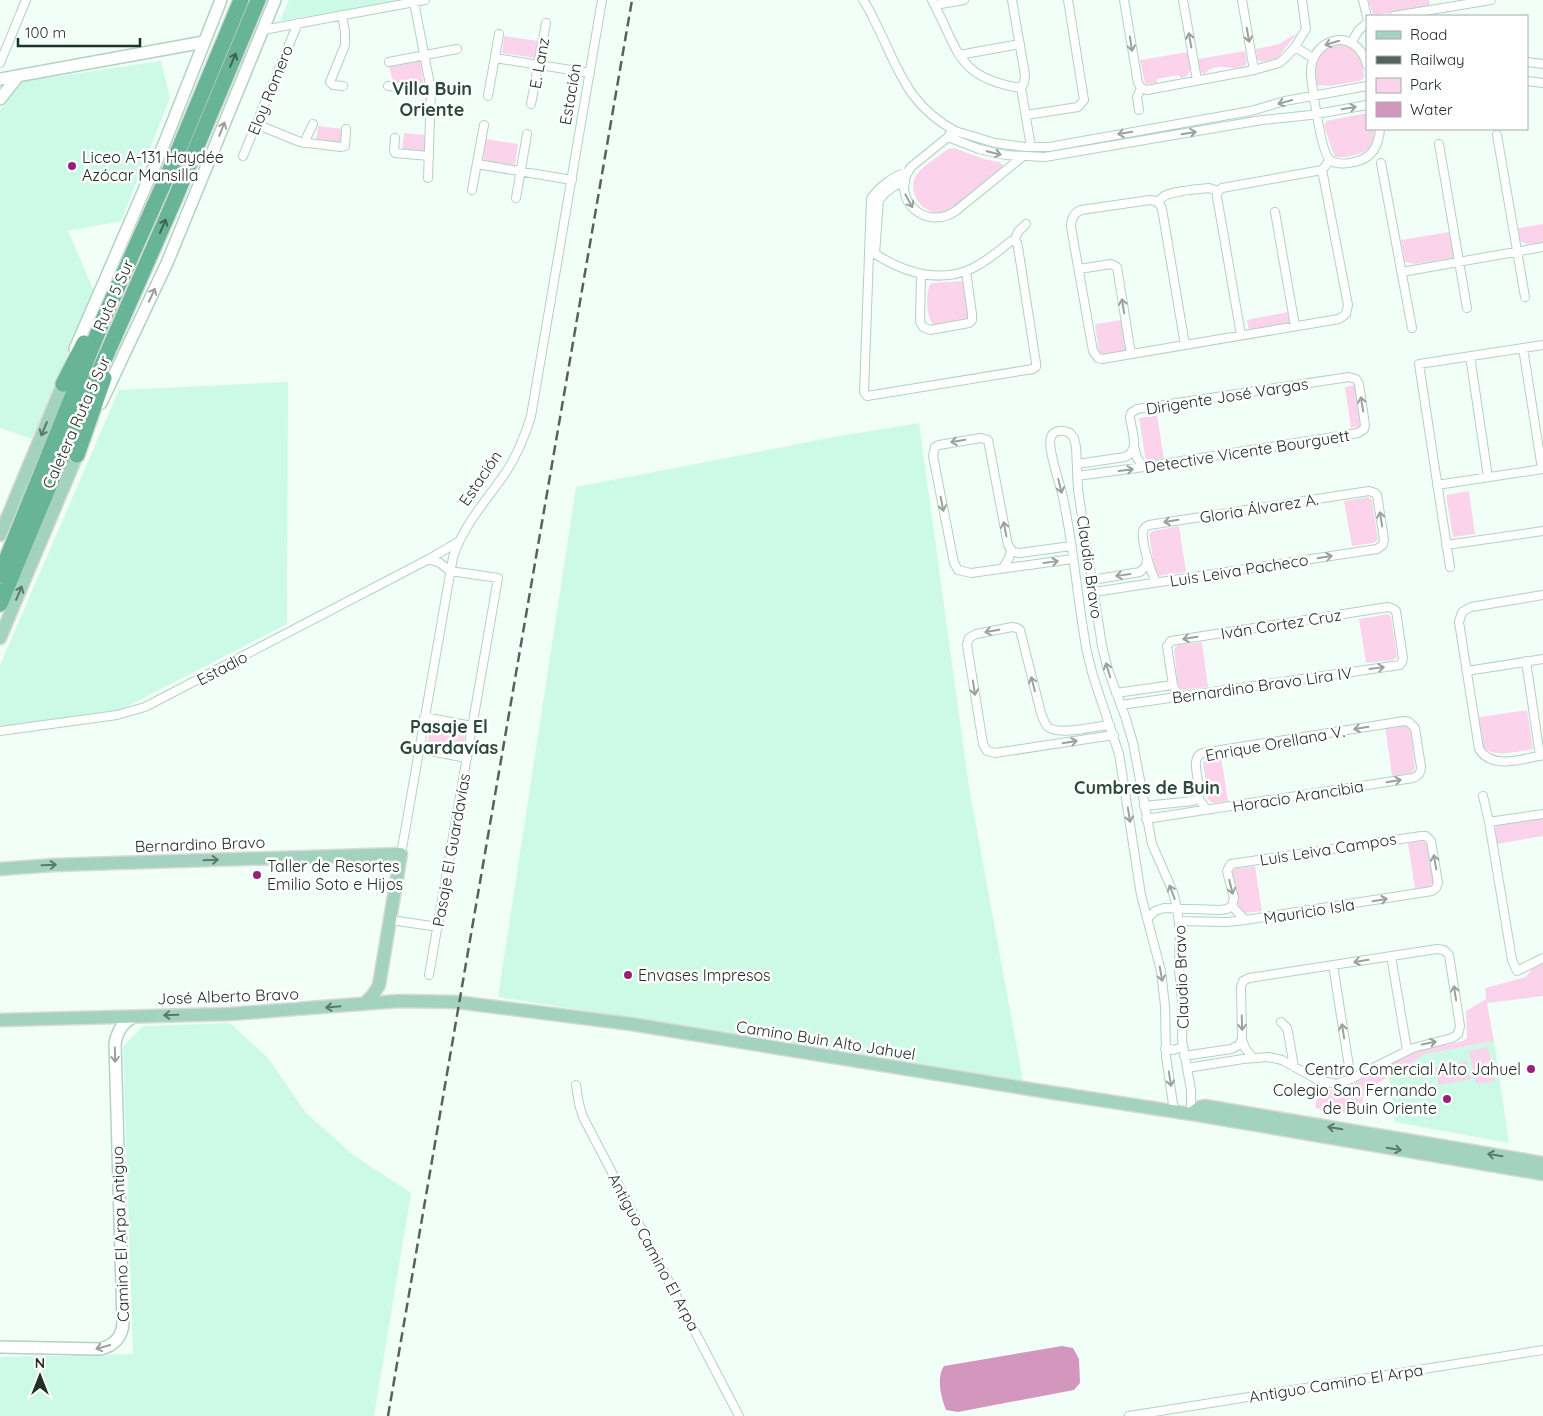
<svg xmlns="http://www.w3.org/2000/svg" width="1543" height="1416" font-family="Quicksand,sans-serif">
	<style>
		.built { fill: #cdfae6 }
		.green { fill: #fbd4ec }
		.water { fill: #d397be }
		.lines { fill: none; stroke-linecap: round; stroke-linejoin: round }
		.street-casing { stroke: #b0d3c3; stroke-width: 10 }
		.secondary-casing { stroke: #b0d3c3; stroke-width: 14 }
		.primary-casing { stroke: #d7dad8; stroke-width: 15 }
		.highway-casing { stroke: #d7dad8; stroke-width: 18 }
		.street { stroke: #fff; stroke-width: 8 }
		.secondary { stroke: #fff; stroke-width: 11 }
		.primary { stroke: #a4d2c0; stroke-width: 12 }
		.highway { stroke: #67b496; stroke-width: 15 }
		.rail { stroke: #55635c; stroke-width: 2.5; stroke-dasharray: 10 5; stroke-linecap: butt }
		.oneway { stroke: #9ba19f }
		.oneway2 { stroke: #3d6455 }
		.oneway3 { stroke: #5c786d }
		.poi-dot { fill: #98207a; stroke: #fff; stroke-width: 2 }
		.labels { text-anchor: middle; stroke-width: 5; stroke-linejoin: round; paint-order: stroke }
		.street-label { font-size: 16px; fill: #212f29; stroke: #fff }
		.poi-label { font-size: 16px; fill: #212f29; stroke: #fff; text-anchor: start }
		.neighbourhood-label { font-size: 18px; font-weight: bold; fill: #2b4a3d; stroke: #fff }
	</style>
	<rect width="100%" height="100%" fill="#f1fff8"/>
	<!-- built -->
	<path class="built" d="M 289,0 L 403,0 L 280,21 Z
		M 161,61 L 170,98 L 121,221 L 68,231 L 94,291 L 32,439 L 0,428 L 0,110 L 21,83 L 26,81 Z
		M 288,382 L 287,624 L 122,709 L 0,727 L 0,665 L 119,390 Z
		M 919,423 L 969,787 L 1023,1081 L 498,997 L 576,487 L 840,436 Z
		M 230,1023 L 268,1058 L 306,1113 L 352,1154 L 411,1193 L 374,1416 L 0,1416 L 0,1357 L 133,1354 L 123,1047 L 143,1026 Z
		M 1494,1041 L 1509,1143 L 1395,1122 L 1389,1076 L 1425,1054 Z"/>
	<!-- green -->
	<path class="green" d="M 1368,0 L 1429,0 L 1430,4 L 1428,7 L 1377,15 L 1373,14 Z
		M 1297,33 L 1277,59 L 1260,62 L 1257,59 L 1256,49 L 1279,44 Z
		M 504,36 L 538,41 L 535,58 L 502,53 Z
		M 1338,44 C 1358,44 1364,59 1364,78 L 1360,81 L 1329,86 L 1317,85 C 1313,64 1316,51 1338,44 Z
		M 1245,51 L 1247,64 C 1236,73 1222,63 1211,69 C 1208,70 1207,73 1204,74 L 1200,72 L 1198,59 Z
		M 1188,52 C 1189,63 1195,75 1181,78 L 1178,75 L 1157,79 L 1157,83 L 1145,84 L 1140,60 Z
		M 420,59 L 424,86 L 393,83 L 389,66 Z
		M 1367,113 L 1367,129 L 1374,129 C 1375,145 1367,154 1351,156 C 1346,157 1341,158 1335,157 L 1333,153 L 1324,126 L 1326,121 Z
		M 318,126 L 343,129 L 341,143 L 316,140 Z
		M 404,133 L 426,135 L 424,152 L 402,150 Z
		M 486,139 L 518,144 L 515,166 L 483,161 Z
		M 954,148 L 984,159 L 999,162 L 1003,165 L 1003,168 L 953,209 C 948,211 943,214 937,213 C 920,211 906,190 917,174 C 923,166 940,155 948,149 Z
		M 1543,224 L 1543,243 L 1526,244 L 1520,241 L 1518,228 Z
		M 1449,232 L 1454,255 L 1453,258 L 1415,264 L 1405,262 L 1401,240 Z
		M 961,281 L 966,285 L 970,317 L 966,320 L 933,325 C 926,316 925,293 931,283 Z
		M 1288,312 L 1290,323 L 1249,330 L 1247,320 Z
		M 1122,320 L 1127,352 L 1104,355 L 1099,352 L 1095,324 Z
		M 1355,385 L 1362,426 L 1351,428 L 1345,387 Z
		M 1157,415 L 1164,459 L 1146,462 L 1139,418 Z
		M 1469,491 L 1475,534 L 1453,537 L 1446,495 Z
		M 1369,497 L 1372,500 L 1378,540 L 1373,543 L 1352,546 L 1344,501 Z
		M 1179,526 L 1186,572 L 1158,576 L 1155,572 L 1149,534 L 1153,531 Z
		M 1388,614 L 1391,617 L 1397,657 L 1393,660 L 1366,663 L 1359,619 Z
		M 1202,642 L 1208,687 L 1182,690 L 1178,686 L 1174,649 L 1178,645 Z
		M 1527,710 L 1533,749 C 1520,751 1486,761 1481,742 C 1480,734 1480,725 1479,717 Z
		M 431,722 L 466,729 L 462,752 L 427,743 Z
		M 1403,724 L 1407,726 L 1411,731 L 1415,768 L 1412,773 L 1392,776 L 1385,726 Z
		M 1221,756 L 1228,801 L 1213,803 L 1210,801 L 1208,799 L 1203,762 L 1206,759 Z
		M 1543,818 L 1543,836 L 1497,844 L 1493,833 L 1497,825 Z
		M 1423,841 L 1428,845 L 1434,882 L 1429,887 L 1415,889 L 1408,843 Z
		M 1255,866 L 1262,911 L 1245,913 L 1241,910 L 1239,907 L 1231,873 L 1236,868 Z
		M 1543,962 L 1543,996 L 1487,1003 L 1494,1041 L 1425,1054 L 1364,1092 L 1362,1116 L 1315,1108 L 1319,1087 L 1333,1090 L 1346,1088 L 1409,1054 L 1424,1049 L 1463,1041 L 1467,1038 L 1466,1011 L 1486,999 L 1485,988 L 1526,977 L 1533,967 Z
		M 1488,1047 L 1495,1081 L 1476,1084 L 1469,1051 Z
		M 1467,1061 L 1470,1079 L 1438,1085 L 1435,1067 Z"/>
	<!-- water -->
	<path class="water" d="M 1062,1346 L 1073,1348 L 1079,1359 L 1080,1383 L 1074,1390 L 958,1412 L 946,1410 C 941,1398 936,1377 944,1366 Z"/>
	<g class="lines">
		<defs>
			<path id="street" d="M 863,0 C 871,11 875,23 881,34 C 901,77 912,108 957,132
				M 932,0 C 959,50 956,78 1021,88
				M 1012,0 L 1025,75 L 1024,83 L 1021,88 L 1031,147
				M 1124,0 L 1138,83 L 1141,88 L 1137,97 L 1139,110
				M 1183,0 L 1197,80
				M 1242,0 L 1254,70
				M 1363,0 L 1367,17
				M 414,2 L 431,90 L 428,178
				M 935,5 L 964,0
				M 342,15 L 345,32 L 345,45 L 330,82 L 333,85 L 343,86
				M 1394,16 L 1491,0
				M 263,30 L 425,0
				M 1352,42 L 1358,31 L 1367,23
				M 1295,47 L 1313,58
				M 959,55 L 1020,44
				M 495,58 L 590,73
				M 389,62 L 457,49
				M 1527,62 L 1543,64
				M 0,63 L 26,0
				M 1367,65 C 1356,24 1308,38 1311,76 C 1313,91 1321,153 1330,160 C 1338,166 1352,163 1361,160 C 1374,155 1379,142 1380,129
				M 1527,81 L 1543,83
				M 388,86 L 447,91
				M 1141,88 L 1147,90 L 1254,70 L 1279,63 L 1285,58 L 1295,47 L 1306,29 L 1302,0
				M 488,96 L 499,34
				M 531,104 L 546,23
				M 1026,115 L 1078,107 L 1084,100 L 1068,0
				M 256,124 L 300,142 L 341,147 L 345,146 L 346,129
				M 1497,135 L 1525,297
				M 948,137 L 979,149 L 1005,155 L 1045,157 L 1262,120 L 1311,115 L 1367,105
				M 395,138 L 394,151 L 395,153 L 429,156
				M 304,143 L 313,124
				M 1439,144 L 1467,308
				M 243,156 L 298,23
				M 1022,157 L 957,210 C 927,233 888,199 911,167 L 948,137 L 950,133 L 955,131 L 995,143 L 1025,147 L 1049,147 L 1251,111 L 1285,101 L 1367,86
				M 1381,163 L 1412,328
				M 477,164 L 572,180
				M 908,172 C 895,175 878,187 871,199 L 864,392 L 867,396 L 1033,369 L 1036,367 L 1036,363 L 1018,247 L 1017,243 L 1014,241
				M 472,190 L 484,125
				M 1189,190 L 1209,188 L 1218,191
				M 1218,191 L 1217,197 L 1241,335
				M 1218,191 L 1222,188 L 1322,170 L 1330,160
				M 516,198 L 527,134
				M 1158,202 C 1165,193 1172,193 1183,191
				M 1275,212 L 1295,326
				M 869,250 C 900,271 937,285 973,268 C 987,261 999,251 1011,241 L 1014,241 L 1018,232 L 1026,224
				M 875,254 L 879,200 C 885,192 895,184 905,182
				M 1079,269 L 1111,264 L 1117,267 L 1131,354
				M 1402,272 L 1543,247
				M 921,274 L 920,322 L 923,327 L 930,330 L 969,323 L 972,320 L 972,314 L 966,271
				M 1185,345 L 1162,209 C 1160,203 1156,200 1150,200 L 1081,210 C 1074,213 1071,219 1071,227 L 1093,351 L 1098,358 L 1102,359 L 1339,319 L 1346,314 L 1348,305 L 1322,170
				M 1523,348 L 1542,469
				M 1470,356 L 1488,477
				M 1134,446 L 1137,458 L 1144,467
				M 1077,464 L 1125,457 C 1141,451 1131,430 1130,417 L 1131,413 L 1137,409 L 1349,377 L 1356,379 L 1359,384 L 1365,425 L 1364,429 L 1358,433 L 1144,467 L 1077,476
				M 1437,485 L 1543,469
				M 1446,545 L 1543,531
				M 1071,546 L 1020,553 L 1013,552 L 1008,545 L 988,440 L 981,438 L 939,445 L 935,447 L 933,456 L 954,563 L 958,570 L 971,573 L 1073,559
				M 1450,567 L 1419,364 L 1543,345
				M 1003,568 L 1009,558 L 1011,550
				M 1092,580 L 1140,572 L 1146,566 L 1147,560
				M 1094,592 L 1377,549 L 1383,545 L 1384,539 L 1377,495 L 1375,493 L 1369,491 L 1149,525 C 1146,527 1144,527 1143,531 C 1141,542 1151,572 1156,582
				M 1543,595 L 1471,607 L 1462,612 L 1459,622 L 1479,749 C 1492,770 1523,759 1543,755
				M 1526,661 L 1540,756
				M 1467,671 L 1543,659
				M 1116,693 L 1173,685
				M 1121,705 L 1400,665 L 1402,662 L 1403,658 L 1396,611 L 1394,609 L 1388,607 L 1171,641 L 1167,646 L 1173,685 L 1179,698
				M 424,717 L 472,726
				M 1110,725 C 1096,726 1059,736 1048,727 C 1044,723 1043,718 1041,713 L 1020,630 L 1017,628 L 1012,627 L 976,634 L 969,638 L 967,645 L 983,744 L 987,751 L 995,753 L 1114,735
				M 0,731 L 117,715 L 145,707 L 429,559 L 458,542
				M 419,749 L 467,758
				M 1483,796 L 1489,822 L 1512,960 L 1517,971 L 1543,958
				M 1144,806 L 1193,801 L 1198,798
				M 1146,819 L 1413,778 C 1419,776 1421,773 1421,767 L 1415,728 L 1409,722 L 1404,721 L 1202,753 C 1188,760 1203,784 1198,798 L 1207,810
				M 1489,822 L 1543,814
				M 401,854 L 453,557 C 464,524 487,500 506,472 C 517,455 525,436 531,416 L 602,0
				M 1147,919 L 1155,911 L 1164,908 L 1220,910 L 1227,909 L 1232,906
				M 391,920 L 438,927
				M 1179,921 L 1227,922 L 1245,920 L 1432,891 L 1436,888 L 1438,883 L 1431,841 L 1426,836 L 1421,836 L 1231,864 L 1227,871 L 1234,898 L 1232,906 L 1245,920
				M 1391,956 L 1407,1050
				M 1333,965 L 1351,1079
				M 429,975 L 498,578 L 450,571 L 440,563 L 429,559
				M 1281,1022 L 1287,1028 L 1288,1032 L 1294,1067
				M 1242,1039 L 1245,1048 L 1253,1058
				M 1165,1048 L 1173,1050 L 1183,1047
				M 1184,1056 L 1231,1049 L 1239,1045 L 1242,1039 L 1241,987 L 1243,981 L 1249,978 L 1437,949 L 1444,950 L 1449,955 L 1460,1026 L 1458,1034 L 1452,1038 L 1413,1048 L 1351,1079 L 1336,1084 L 1318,1080 L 1282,1060 L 1268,1057 L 1243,1059 L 1187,1068
				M 576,1085 L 579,1104 L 583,1117 L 739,1416
				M 1174,1111 L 1166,1056 L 1165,1006 L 1161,971 L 1141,895 L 1119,754 L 1093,676 L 1087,652 C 1077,600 1074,545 1062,493 C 1059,482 1047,446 1051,437 C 1054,429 1064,430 1070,433 L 1074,438 L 1076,447 L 1078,490 L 1102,646 L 1108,670 L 1126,719 L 1133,743 L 1152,844 L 1173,892 L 1177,908 L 1180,931 L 1179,969 L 1183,1011 L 1182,1040 L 1191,1090 L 1191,1114
				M 1129,1416 L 1543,1350"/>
			<path id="secondary" d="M 0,79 L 204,42
				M 0,99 L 18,76
				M 75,349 L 164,144 L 221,0
				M 101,403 L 167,263 L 275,0
				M 0,1347 L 100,1349 C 114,1346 122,1337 123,1323 L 115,1044 C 117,1031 123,1021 136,1016"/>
			<path id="primary" d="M 0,535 L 63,384
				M 0,638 L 77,455
				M 0,869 L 54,865 L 401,854 L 379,985 L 373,995 L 364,1004
				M 0,1020 L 230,1014 L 399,1001 L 456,1002 L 631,1024 L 1048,1092 L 1198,1115 L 1543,1174
				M 1191,1114 L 1200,1107 L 1205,1106 L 1543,1163"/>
			<path id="highway" d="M 63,384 L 84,343
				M 77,455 L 104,378
				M 0,575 L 103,320 L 176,156 L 241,0
				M 0,604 L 58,465 L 174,201 L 258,0"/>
		</defs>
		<!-- street casing -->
		<use href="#street" class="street-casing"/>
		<!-- secondary casing -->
		<use href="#secondary" class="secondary-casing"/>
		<!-- primary casing -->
		<use href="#primary" class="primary-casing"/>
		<!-- highway casing -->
		<use href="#highway" class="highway-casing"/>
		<!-- street -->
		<use href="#street" class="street"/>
		<!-- secondary -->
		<use href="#secondary" class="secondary"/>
		<!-- primary -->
		<use href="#primary" class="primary"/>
		<!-- highway -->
		<use href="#highway" class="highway"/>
		<!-- rail -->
		<path class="rail" d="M 388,1416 L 632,0"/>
	</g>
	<!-- one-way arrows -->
	<defs><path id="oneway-shaft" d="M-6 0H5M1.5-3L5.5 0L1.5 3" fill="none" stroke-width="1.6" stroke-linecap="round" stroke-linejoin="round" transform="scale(1.25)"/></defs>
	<g class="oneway">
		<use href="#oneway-shaft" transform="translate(1248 35) rotate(80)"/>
		<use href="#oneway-shaft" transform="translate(1190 40) rotate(-100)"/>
		<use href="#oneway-shaft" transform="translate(1332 43) rotate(163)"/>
		<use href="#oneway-shaft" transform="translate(1131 44) rotate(81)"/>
		<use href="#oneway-shaft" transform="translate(1285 102) rotate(164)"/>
		<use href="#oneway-shaft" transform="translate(1349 108) rotate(-10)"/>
		<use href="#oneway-shaft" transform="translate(222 129) rotate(-68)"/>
		<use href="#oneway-shaft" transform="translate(1125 133) rotate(170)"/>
		<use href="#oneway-shaft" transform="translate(1189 133) rotate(-10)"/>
		<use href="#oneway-shaft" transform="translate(994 153) rotate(13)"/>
		<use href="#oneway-shaft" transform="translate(909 201) rotate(61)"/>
		<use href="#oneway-shaft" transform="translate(152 295) rotate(-65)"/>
		<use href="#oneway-shaft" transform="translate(1123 306) rotate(-99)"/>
		<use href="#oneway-shaft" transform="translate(1362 404) rotate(-99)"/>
		<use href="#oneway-shaft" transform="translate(958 441) rotate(170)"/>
		<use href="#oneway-shaft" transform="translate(1126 470) rotate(-7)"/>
		<use href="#oneway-shaft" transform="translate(1060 486) rotate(76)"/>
		<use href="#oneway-shaft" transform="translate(942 504) rotate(79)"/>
		<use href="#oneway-shaft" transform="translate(1381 519) rotate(-99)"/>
		<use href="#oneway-shaft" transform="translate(1171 521) rotate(171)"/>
		<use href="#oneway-shaft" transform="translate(1005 529) rotate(-101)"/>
		<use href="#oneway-shaft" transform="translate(1325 557) rotate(-9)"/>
		<use href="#oneway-shaft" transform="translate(1051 562) rotate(-8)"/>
		<use href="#oneway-shaft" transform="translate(1123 575) rotate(172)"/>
		<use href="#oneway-shaft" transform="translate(992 631) rotate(170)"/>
		<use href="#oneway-shaft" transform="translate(1190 638) rotate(171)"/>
		<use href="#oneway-shaft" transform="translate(1377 668) rotate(-8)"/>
		<use href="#oneway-shaft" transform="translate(1108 670) rotate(-107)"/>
		<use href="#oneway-shaft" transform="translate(1033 684) rotate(-105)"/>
		<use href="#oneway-shaft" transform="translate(974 688) rotate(81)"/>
		<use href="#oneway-shaft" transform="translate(1361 728) rotate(171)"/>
		<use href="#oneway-shaft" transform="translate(1070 742) rotate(-9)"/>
		<use href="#oneway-shaft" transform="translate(1394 781) rotate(-9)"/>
		<use href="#oneway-shaft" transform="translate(1129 815) rotate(81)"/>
		<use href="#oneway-shaft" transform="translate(1435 862) rotate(-100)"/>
		<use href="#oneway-shaft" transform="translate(1231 887) rotate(76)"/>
		<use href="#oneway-shaft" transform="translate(1172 892) rotate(-111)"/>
		<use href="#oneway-shaft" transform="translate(1380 900) rotate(-9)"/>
		<use href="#oneway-shaft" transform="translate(1361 961) rotate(171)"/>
		<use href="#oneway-shaft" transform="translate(1161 974) rotate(80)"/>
		<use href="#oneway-shaft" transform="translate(1455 993) rotate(-99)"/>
		<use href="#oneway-shaft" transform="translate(1242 1023) rotate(88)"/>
		<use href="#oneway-shaft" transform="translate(1343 1031) rotate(-99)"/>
		<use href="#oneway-shaft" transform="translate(1429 1043) rotate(-12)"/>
		<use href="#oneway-shaft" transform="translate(115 1055) rotate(89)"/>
		<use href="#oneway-shaft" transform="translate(1170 1079) rotate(81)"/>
		<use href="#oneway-shaft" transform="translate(103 1347) rotate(164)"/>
	</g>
	<g class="oneway2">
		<use href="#oneway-shaft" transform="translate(233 60) rotate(-67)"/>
		<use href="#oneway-shaft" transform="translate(163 226) rotate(-66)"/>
	</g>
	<g class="oneway3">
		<use href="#oneway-shaft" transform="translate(44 429) rotate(113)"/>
		<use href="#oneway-shaft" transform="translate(19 593) rotate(-67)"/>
		<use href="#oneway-shaft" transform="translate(211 860) rotate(-2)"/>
		<use href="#oneway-shaft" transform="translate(49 865) rotate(-2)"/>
		<use href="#oneway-shaft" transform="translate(333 1007) rotate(175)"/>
		<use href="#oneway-shaft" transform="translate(171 1015) rotate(178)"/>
		<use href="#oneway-shaft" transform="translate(1335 1128) rotate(-170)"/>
		<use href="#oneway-shaft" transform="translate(1394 1149) rotate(10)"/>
		<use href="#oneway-shaft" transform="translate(1495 1155) rotate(-171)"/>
	</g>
	<!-- markers -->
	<g class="poi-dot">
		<circle cx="72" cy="166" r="5"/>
		<circle cx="257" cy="875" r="5"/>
		<circle cx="628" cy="975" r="5"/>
		<circle cx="1531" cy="1069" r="5"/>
		<circle cx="1447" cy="1099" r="5"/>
	</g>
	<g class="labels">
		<!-- street labels -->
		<g class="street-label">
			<text transform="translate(539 63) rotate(-80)" y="6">E. Lanz</text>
			<text transform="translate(270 90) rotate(-68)" y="6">Eloy Romero</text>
			<text transform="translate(570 94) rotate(-80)" y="6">Estación</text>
			<text transform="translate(113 295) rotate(-66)" y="6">Ruta 5 Sur</text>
			<text transform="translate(1227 396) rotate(-9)" y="6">Dirigente José Vargas</text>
			<text transform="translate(76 422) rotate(-66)" y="6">Caletera Ruta 5 Sur</text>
			<text transform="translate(1247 451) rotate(-9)" y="6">Detective Vicente Bourguett</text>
			<text transform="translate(480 478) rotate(-56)" y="6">Estación</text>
			<text transform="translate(1259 508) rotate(-9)" y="6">Gloria Álvarez A.</text>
			<text transform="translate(1090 567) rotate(82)" y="6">Claudio Bravo</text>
			<text transform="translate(1239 570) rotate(-9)" y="6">Luis Leiva Pacheco</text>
			<text transform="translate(1281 624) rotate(-9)" y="6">Iván Cortez Cruz</text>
			<text transform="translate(222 668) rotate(-28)" y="6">Estadio</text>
			<text transform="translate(1262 685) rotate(-8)" y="6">Bernardino Bravo Lira IV</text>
			<text transform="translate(1275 743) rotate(-10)" y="6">Enrique Orellana V.</text>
			<text transform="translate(1298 796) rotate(-9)" y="6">Horacio Arancibia</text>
			<text transform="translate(200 844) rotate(-2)" y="6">Bernardino Bravo</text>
			<text transform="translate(1328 849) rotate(-9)" y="6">Luis Leiva Campos</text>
			<text transform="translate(451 850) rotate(-80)" y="6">Pasaje El Guardavías</text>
			<text transform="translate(1309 911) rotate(-9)" y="6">Mauricio Isla</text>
			<text transform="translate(1181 977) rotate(-92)" y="6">Claudio Bravo</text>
			<text transform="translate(228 996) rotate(-2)" y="6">José Alberto Bravo</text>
			<text transform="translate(826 1040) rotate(9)" y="6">Camino Buin Alto Jahuel</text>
			<text transform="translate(120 1234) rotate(-92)" y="6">Camino El Arpa Antiguo</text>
			<text transform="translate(654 1252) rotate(62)" y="6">Antiguo Camino El Arpa</text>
			<text transform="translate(1336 1383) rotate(-9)" y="6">Antiguo Camino El Arpa</text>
		</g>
		<!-- poi labels -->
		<g class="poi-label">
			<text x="82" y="163">Liceo A-131 Haydée<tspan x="82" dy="18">Azócar Mansilla</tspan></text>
			<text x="267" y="872">Taller de Resortes<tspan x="267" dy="18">Emilio Soto e Hijos</tspan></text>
			<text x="638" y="981">Envases Impresos</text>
			<text x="1521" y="1075" text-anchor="end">Centro Comercial Alto Jahuel</text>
			<text x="1437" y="1096" text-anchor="end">Colegio San Fernando<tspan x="1437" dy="18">de Buin Oriente</tspan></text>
		</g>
		<!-- neighbourhood labels -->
		<g class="neighbourhood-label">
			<text x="432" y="95">Villa Buin<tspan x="432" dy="21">Oriente</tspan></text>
			<text x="449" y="733">Pasaje El<tspan x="449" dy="21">Guardavías</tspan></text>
			<text x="1147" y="794">Cumbres de Buin</text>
		</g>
	</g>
	<!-- legend -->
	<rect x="1366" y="15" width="162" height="115" fill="#ffffff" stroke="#a6aca9"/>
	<rect x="1376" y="31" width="25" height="8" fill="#a4d2c0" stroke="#a6aca9"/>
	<text x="1410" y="40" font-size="15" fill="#212f29">Road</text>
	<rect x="1376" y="56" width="25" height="8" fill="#55635c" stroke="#a6aca9"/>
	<text x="1410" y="65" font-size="15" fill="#212f29">Railway</text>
	<rect x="1376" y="78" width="25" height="15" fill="#fbd4ec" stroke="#a6aca9"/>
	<text x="1410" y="90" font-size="15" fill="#212f29">Park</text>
	<rect x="1376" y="102" width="25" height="15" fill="#d397be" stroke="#a6aca9"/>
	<text x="1410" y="115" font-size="15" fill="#212f29">Water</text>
	<!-- north arrow -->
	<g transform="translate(40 1376)" stroke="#ffffff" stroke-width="4" paint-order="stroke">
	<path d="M0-4L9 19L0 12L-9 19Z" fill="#212f29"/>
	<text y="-8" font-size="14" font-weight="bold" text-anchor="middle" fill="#212f29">N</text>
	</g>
	<!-- scale -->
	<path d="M18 38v8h122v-8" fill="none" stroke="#212f29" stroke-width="2.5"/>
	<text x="25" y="38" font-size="15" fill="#212f29" stroke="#ffffff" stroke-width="4" paint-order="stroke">100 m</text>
</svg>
